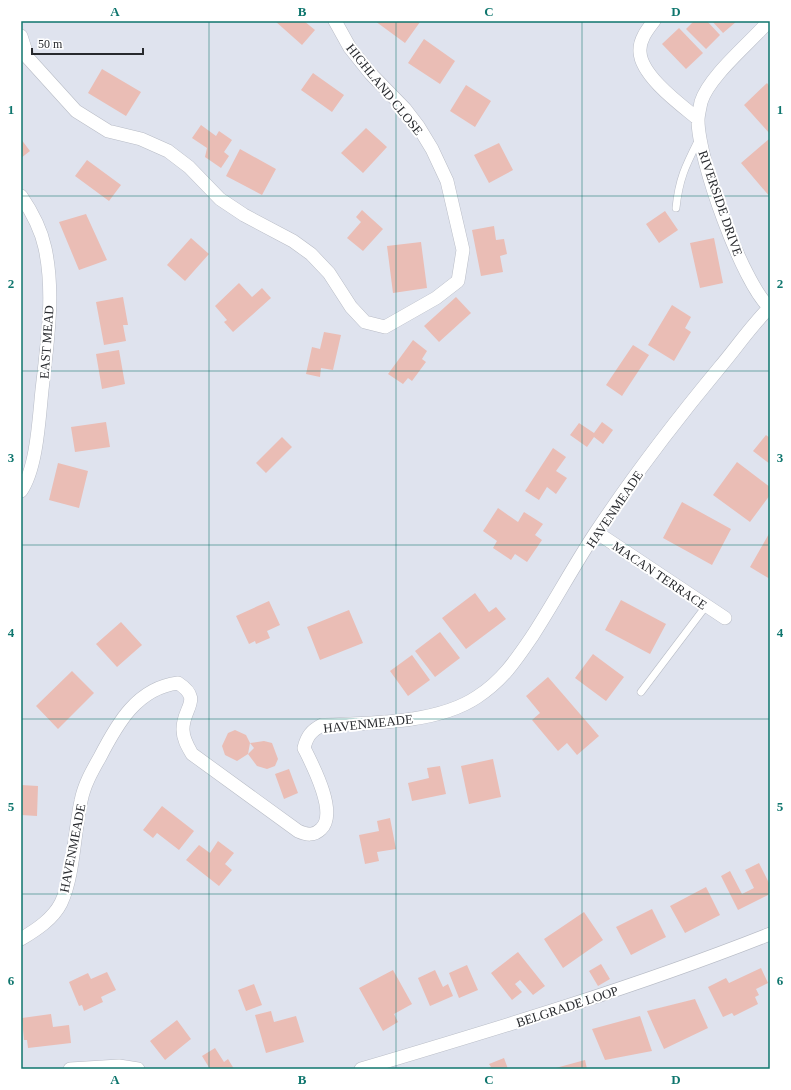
<svg xmlns="http://www.w3.org/2000/svg" width="791" height="1090" font-family="'Times New Roman',serif">
	<style>
		.building { fill: #eabdb5; fill-rule: evenodd }
		.lines { fill: none; stroke-linecap: round; stroke-linejoin: round }
		.service-casing { stroke: #b8bcc6; stroke-width: 8 }
		.minor-casing { stroke: #b8bcc6; stroke-width: 14 }
		.service { stroke: #fff; stroke-width: 7 }
		.minor { stroke: #fff; stroke-width: 13 }
		.grid { fill: none; stroke: #0f766e; stroke-width: 1; stroke-opacity: 0.55 }
		.labels { text-anchor: middle; stroke-width: 4; stroke-linejoin: round; paint-order: stroke }
		.street-label { font-size: 13px; fill: #282a2e; stroke: #fff }
		.neatline { fill: none; stroke: #0f766e; stroke-width: 1.5 }
		.grid-label { font-size: 13px; text-anchor: middle; font-weight: bold; fill: #0f766e }
	</style>
	<rect width="100%" height="100%" fill="#dfe3ee"/>
	<!-- building -->
	<path class="building" d="M 275,21 L 304,21 L 315,30 L 302,45 Z
		M 375,21 L 419,21 L 420,22 L 405,43 Z
		M 694,21 L 707,21 L 720,35 L 706,49 L 686,29 Z
		M 712,21 L 737,21 L 723,33 Z
		M 679,28 L 703,53 L 686,69 L 662,44 Z
		M 424,39 L 455,61 L 440,84 L 408,63 Z
		M 102,69 L 141,92 L 126,116 L 88,93 Z
		M 313,73 L 344,95 L 332,112 L 301,90 Z
		M 767,83 L 770,87 L 770,134 L 744,105 Z
		M 466,85 L 491,101 L 475,127 L 450,111 Z
		M 201,125 L 216,136 L 219,131 L 232,140 L 224,152 L 229,156 L 221,168 L 205,157 L 207,148 L 192,138 Z
		M 366,128 L 387,147 L 363,173 L 341,153 Z
		M 21,139 L 30,151 L 21,158 Z
		M 769,139 L 770,140 L 770,197 L 741,163 Z
		M 499,143 L 513,170 L 489,183 L 474,155 Z
		M 240,149 L 276,169 L 262,195 L 226,176 Z
		M 87,160 L 121,185 L 109,201 L 75,176 Z
		M 362,210 L 383,229 L 363,251 L 347,238 L 361,222 L 356,217 Z
		M 665,211 L 678,230 L 659,243 L 646,224 Z
		M 86,214 L 107,260 L 79,270 L 59,222 Z
		M 494,226 L 496,240 L 504,239 L 507,254 L 500,256 L 503,272 L 481,276 L 472,230 Z
		M 191,238 L 209,254 L 185,281 L 167,265 Z
		M 714,238 L 723,283 L 700,288 L 690,243 Z
		M 421,242 L 427,288 L 393,293 L 387,246 Z
		M 239,283 L 252,297 L 262,288 L 271,298 L 233,332 L 224,322 L 227,320 L 215,306 Z
		M 123,297 L 128,325 L 123,325 L 126,341 L 104,345 L 96,302 Z
		M 456,297 L 471,313 L 439,342 L 424,326 Z
		M 672,305 L 691,317 L 685,328 L 691,332 L 674,361 L 648,345 Z
		M 324,332 L 341,335 L 333,370 L 321,368 L 320,377 L 306,374 L 312,347 L 320,349 Z
		M 413,340 L 427,351 L 422,359 L 426,362 L 412,381 L 408,378 L 403,384 L 388,374 Z
		M 633,345 L 649,355 L 622,396 L 606,385 Z
		M 119,350 L 125,384 L 102,389 L 96,354 Z
		M 106,422 L 110,447 L 75,452 L 71,427 Z
		M 602,422 L 613,430 L 603,444 L 594,437 L 587,447 L 570,435 L 579,423 L 594,433 Z
		M 766,435 L 770,438 L 770,464 L 753,451 Z
		M 282,437 L 292,447 L 266,473 L 256,463 Z
		M 553,448 L 566,457 L 556,471 L 567,478 L 556,494 L 547,487 L 539,500 L 525,491 Z
		M 737,462 L 770,487 L 770,495 L 750,522 L 713,495 Z
		M 58,463 L 88,471 L 79,508 L 49,500 Z
		M 682,502 L 731,529 L 712,565 L 663,538 Z
		M 498,508 L 518,522 L 524,512 L 543,524 L 535,535 L 542,540 L 527,562 L 515,554 L 511,560 L 493,548 L 497,541 L 483,531 Z
		M 770,532 L 770,579 L 750,567 Z
		M 475,593 L 489,612 L 496,607 L 506,619 L 466,649 L 442,618 Z
		M 621,600 L 666,624 L 650,654 L 605,630 Z
		M 269,601 L 280,625 L 267,631 L 270,638 L 256,644 L 255,641 L 249,644 L 236,616 Z
		M 349,610 L 363,643 L 320,660 L 307,627 Z
		M 121,622 L 142,645 L 117,667 L 96,644 Z
		M 440,632 L 460,658 L 435,677 L 415,651 Z
		M 593,654 L 624,677 L 606,701 L 575,678 Z
		M 412,655 L 430,680 L 408,696 L 390,671 Z
		M 72,671 L 94,693 L 58,729 L 36,706 Z
		M 548,677 L 599,736 L 577,755 L 567,743 L 558,751 L 532,720 L 540,713 L 526,696 Z
		M 235,730 L 246,735 L 250,743 L 264,741 L 272,743 L 278,759 L 275,766 L 267,769 L 257,766 L 248,754 L 237,761 L 225,755 L 222,746 L 228,733 ZM 250,743 L 254,748 L 248,754 Z
		M 493,759 L 501,797 L 469,804 L 461,766 Z
		M 440,766 L 446,794 L 412,801 L 408,783 L 429,778 L 427,768 Z
		M 289,769 L 298,793 L 284,799 L 275,774 Z
		M 21,785 L 38,786 L 37,816 L 21,815 Z
		M 162,806 L 194,831 L 179,850 L 157,833 L 153,838 L 143,830 Z
		M 390,818 L 396,849 L 377,852 L 379,861 L 365,864 L 359,835 L 379,831 L 377,821 Z
		M 218,841 L 234,853 L 225,864 L 232,870 L 219,886 L 186,860 L 199,845 L 210,853 Z
		M 759,863 L 770,885 L 770,894 L 738,910 L 721,876 L 730,871 L 742,894 L 754,888 L 745,870 Z
		M 706,887 L 720,915 L 685,933 L 670,906 Z
		M 652,909 L 666,937 L 631,955 L 616,927 Z
		M 584,912 L 603,940 L 563,968 L 544,939 Z
		M 518,952 L 545,986 L 533,995 L 520,980 L 515,984 L 522,992 L 512,1000 L 491,973 Z
		M 601,964 L 610,979 L 598,986 L 589,971 Z
		M 467,965 L 478,990 L 459,998 L 449,973 Z
		M 761,968 L 768,983 L 756,989 L 759,995 L 755,997 L 758,1004 L 734,1016 L 732,1013 L 723,1017 L 708,987 L 726,978 L 729,983 Z
		M 393,970 L 412,1004 L 394,1014 L 398,1022 L 383,1031 L 359,988 Z
		M 435,970 L 443,987 L 448,984 L 453,996 L 430,1006 L 418,978 Z
		M 107,972 L 116,990 L 101,997 L 103,1002 L 84,1011 L 82,1005 L 79,1006 L 69,982 L 88,973 L 91,979 Z
		M 254,984 L 262,1005 L 246,1011 L 238,990 Z
		M 695,999 L 708,1028 L 664,1049 L 647,1011 Z
		M 271,1011 L 274,1022 L 296,1016 L 304,1042 L 266,1053 L 255,1015 Z
		M 51,1014 L 53,1027 L 69,1025 L 71,1043 L 28,1048 L 27,1040 L 24,1040 L 22,1018 Z
		M 640,1016 L 652,1051 L 605,1060 L 592,1029 Z
		M 177,1020 L 191,1039 L 165,1060 L 150,1041 Z
		M 215,1048 L 224,1062 L 228,1059 L 234,1069 L 210,1069 L 202,1056 Z
		M 504,1058 L 508,1069 L 486,1069 L 491,1067 L 489,1064 Z
		M 585,1060 L 587,1069 L 552,1069 Z"/>
	<g class="lines">
		<defs>
			<path id="service" d="M 676,208 C 679,178 686,165 699,139
				M 641,692 L 706,606"/>
			<path id="minor" d="M 654,21 C 647,30 639,40 640,52 C 641,76 681,105 698,119
				M 769,21 C 750,43 709,76 701,102 C 700,108 698,115 698,120 C 698,159 742,283 770,308
				M 21,36 L 28,58 L 76,111 L 108,131 L 141,139 L 168,151 L 189,167 L 220,199 L 244,215 L 293,241 L 311,254 L 329,273 L 351,307 L 365,322 L 385,327 L 436,298 L 458,281 L 463,250 L 447,181 L 432,149 L 418,126 L 405,109 L 370,73 L 350,48 L 335,21
				M 21,196 C 32,212 41,229 45,248 C 55,294 47,344 42,390 C 39,418 37,468 21,491
				M 596,532 L 725,618
				M 21,939 C 36,930 53,919 61,903 C 74,876 74,832 81,801 C 84,785 92,771 100,757 C 117,724 137,688 178,683 C 204,700 182,708 183,730 C 183,739 188,747 192,754 L 298,831 C 307,835 314,836 321,829 C 338,813 313,766 304,748 C 307,736 311,731 322,725 C 369,723 437,724 477,697 C 503,680 516,660 533,635 C 555,601 574,565 596,532 C 634,475 676,420 720,367 C 736,348 752,325 770,307
				M 70,1069 L 119,1066 L 138,1069
				M 361,1069 C 499,1028 636,987 770,934"/>
		</defs>
		<!-- service casing -->
		<use href="#service" class="service-casing"/>
		<!-- minor casing -->
		<use href="#minor" class="minor-casing"/>
		<!-- service -->
		<use href="#service" class="service"/>
		<!-- minor -->
		<use href="#minor" class="minor"/>
	</g>
	<!-- grid -->
	<path class="grid" d="M 209,21 L 209,1069M 396,21 L 396,1069M 582,21 L 582,1069M 21,196 L 770,196M 21,371 L 770,371M 21,545 L 770,545M 21,719 L 770,719M 21,894 L 770,894"/>
	<g class="labels">
		<!-- street labels -->
		<g class="street-label">
			<text transform="translate(385 89) rotate(51)" y="5">HIGHLAND CLOSE</text>
			<text transform="translate(721 203) rotate(71)" y="5">RIVERSIDE DRIVE</text>
			<text transform="translate(46 342) rotate(-86)" y="5">EAST MEAD</text>
			<text transform="translate(614 509) rotate(-56)" y="5">HAVENMEADE</text>
			<text transform="translate(660 575) rotate(34)" y="5">MACAN TERRACE</text>
			<text transform="translate(368 723) rotate(-6)" y="5">HAVENMEADE</text>
			<text transform="translate(72 848) rotate(-79)" y="5">HAVENMEADE</text>
			<text transform="translate(567 1006) rotate(-18)" y="5">BELGRADE LOOP</text>
		</g>
	</g>
	<!-- border -->
	<rect width="791" height="1090" fill="none" stroke="#ffffff" stroke-width="44"/>
	<!-- scale -->
	<path d="M32 48v6h111v-6" fill="none" stroke="#282a2e" stroke-width="2"/>
	<text x="38" y="48" font-size="12" fill="#282a2e" stroke="#ffffff" stroke-width="3" paint-order="stroke">50 m</text>
	<rect x="22" y="22" width="747" height="1046" class="neatline"/>
	<g class="grid-label">
		<text x="115" y="16">A</text>
		<text x="302" y="16">B</text>
		<text x="489" y="16">C</text>
		<text x="676" y="16">D</text>
		<text x="11" y="114">1</text>
		<text x="780" y="114">1</text>
		<text x="11" y="288">2</text>
		<text x="780" y="288">2</text>
		<text x="11" y="462">3</text>
		<text x="780" y="462">3</text>
		<text x="11" y="637">4</text>
		<text x="780" y="637">4</text>
		<text x="11" y="811">5</text>
		<text x="780" y="811">5</text>
		<text x="11" y="985">6</text>
		<text x="780" y="985">6</text>
		<text x="115" y="1084">A</text>
		<text x="302" y="1084">B</text>
		<text x="489" y="1084">C</text>
		<text x="676" y="1084">D</text>
	</g>
</svg>
